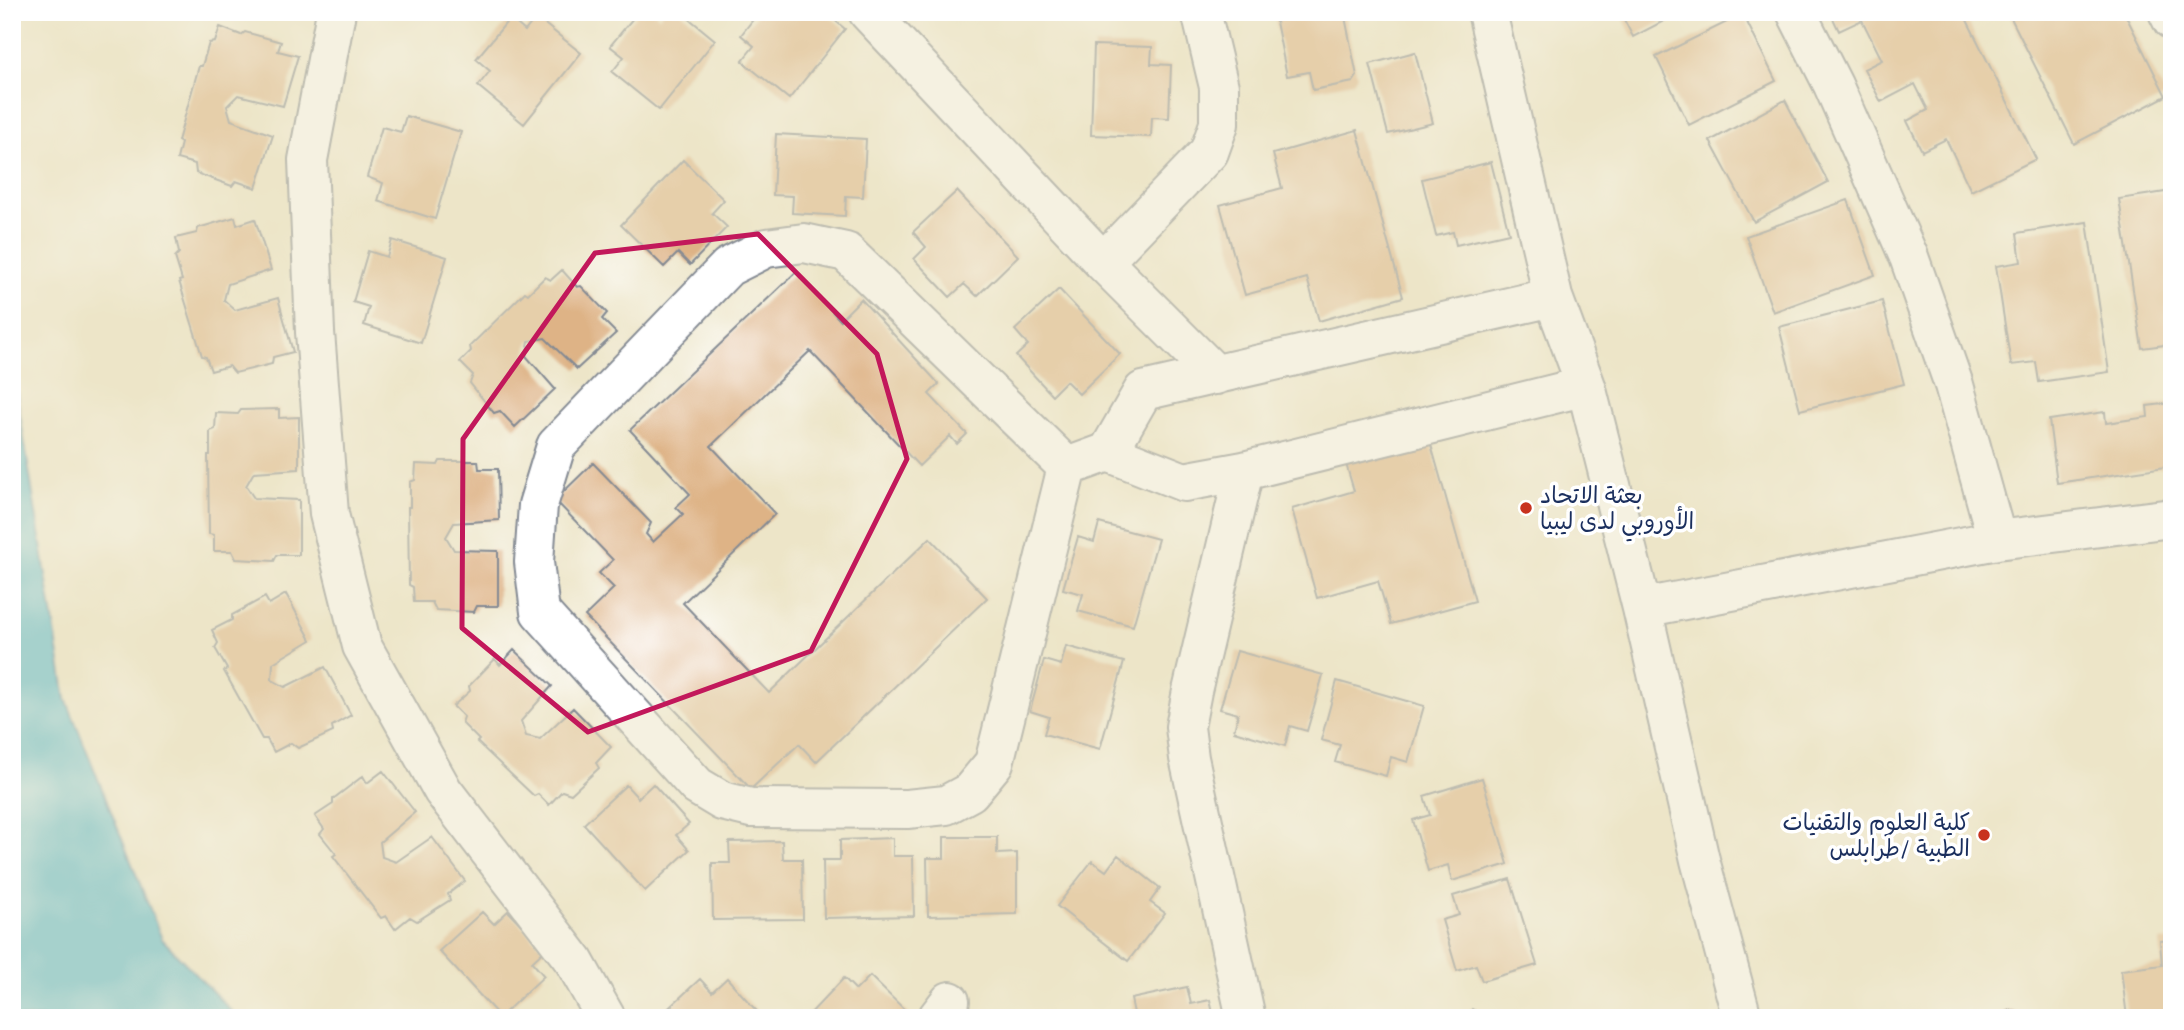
<svg xmlns="http://www.w3.org/2000/svg" width="2184" height="1030" font-family="Mynerve,'Playpen Sans Arabic',sans-serif">
	<style>
		.water { fill: #51b8d0; stroke: #367497; stroke-width: 2 }
		.building { fill: #deb386 }
		.lines { fill: none; stroke-linecap: round; stroke-linejoin: round }
		.minor-casing { stroke: #848a93; stroke-width: 42 }
		.minor { stroke: #fff; stroke-width: 38 }
		.marked { fill: none; stroke: #c2185b; stroke-width: 5; stroke-linejoin: round }
		.poi-dot { fill: #c8321e; stroke: #fff; stroke-width: 2.5 }
		.labels { text-anchor: middle; stroke-width: 7; stroke-linejoin: round; paint-order: stroke }
		.poi-label { font-size: 23px; fill: #1b2f5e; stroke: #fff; text-anchor: start }
	</style>
	<rect width="100%" height="100%" fill="#fff"/>
	<filter id="ink" filterUnits="userSpaceOnUse"><feTurbulence type="fractalNoise" baseFrequency=".0143" numOctaves="2"/><feDisplacementMap in="SourceGraphic" scale="14" xChannelSelector="R" yChannelSelector="G"/><feConvolveMatrix kernelMatrix="1 2 1 2 8 2 1 2 1" color-interpolation-filters="sRGB"/></filter>
	<filter id="wash" filterUnits="userSpaceOnUse"><feTurbulence type="fractalNoise" baseFrequency=".00686" numOctaves="4" result="noise"/><feDisplacementMap in="SourceGraphic" scale="28" xChannelSelector="R" yChannelSelector="G"/><feGaussianBlur stdDeviation="1.57" result="paint"/><feColorMatrix in="noise" values="0 0 0 0 0 0 0 0 0 0 0 0 0 0 0 0 0 1.4 0 .05"/><feComposite in="paint" operator="in"/></filter>
	<g filter="url(#wash)">
		<rect width="100%" height="100%" fill="#ede5c8"/>
		<!-- water -->
		<path class="water" d="M 12,365 L 66,699 L 162,939 L 238,1018 L 12,1018 Z"/>
		<g id="blocks">
			<!-- building -->
			<path class="building" d="M 638,12 L 654,12 L 659,17 L 663,12 L 681,12 L 715,40 L 659,110 L 612,72 L 624,57 L 610,46 Z
				M 759,12 L 825,12 L 845,29 L 789,99 L 742,61 L 754,46 L 741,35 Z
				M 1274,12 L 1344,12 L 1357,76 L 1353,82 L 1313,90 L 1309,72 L 1287,76 Z
				M 1620,12 L 1681,12 L 1633,37 Z
				M 1830,12 L 1963,12 L 2036,159 L 1971,191 L 1946,139 L 1922,151 L 1907,121 L 1928,110 L 1915,84 L 1881,102 L 1864,69 L 1882,60 L 1862,20 L 1839,31 Z
				M 2008,12 L 2124,12 L 2166,96 L 2074,144 Z
				M 1743,14 L 1776,81 L 1689,125 L 1656,57 Z
				M 536,17 L 581,53 L 524,124 L 478,86 L 490,71 L 476,59 L 510,18 L 525,31 Z
				M 220,27 L 241,35 L 245,32 L 281,42 L 278,51 L 298,56 L 283,106 L 238,95 L 227,106 L 231,120 L 273,135 L 256,188 L 236,181 L 232,186 L 196,173 L 195,164 L 177,159 L 181,143 L 178,141 L 199,66 L 202,66 L 209,43 L 215,42 Z
				M 1094,45 L 1152,47 L 1151,64 L 1171,65 L 1169,118 L 1152,117 L 1151,137 L 1091,135 Z
				M 1415,52 L 1433,123 L 1388,134 L 1370,64 Z
				M 1785,100 L 1828,182 L 1754,222 L 1710,141 Z
				M 406,116 L 461,132 L 435,219 L 378,201 L 383,183 L 367,177 L 382,127 L 401,132 Z
				M 1357,130 L 1403,297 L 1319,321 L 1307,278 L 1245,295 L 1220,205 L 1282,188 L 1273,154 Z
				M 776,134 L 866,139 L 863,197 L 846,196 L 845,216 L 792,213 L 793,196 L 773,195 Z
				M 683,160 L 724,200 L 712,213 L 727,227 L 690,265 L 678,253 L 664,267 L 621,225 Z
				M 1491,162 L 1509,233 L 1456,245 L 1453,232 L 1436,236 L 1422,179 Z
				M 957,191 L 1018,256 L 977,296 L 964,284 L 950,297 L 914,259 L 926,247 L 913,232 Z
				M 2172,191 L 2172,344 L 2142,348 L 2119,199 Z
				M 1848,200 L 1875,275 L 1773,312 L 1746,236 Z
				M 235,217 L 237,225 L 255,219 L 271,270 L 228,284 L 224,300 L 235,310 L 278,298 L 293,352 L 273,357 L 272,364 L 235,373 L 229,366 L 211,371 L 206,357 L 202,356 L 179,281 L 182,280 L 175,257 L 179,253 L 176,238 L 197,233 L 198,228 Z
				M 2087,222 L 2109,372 L 2039,382 L 2036,362 L 2011,365 L 1996,266 L 2021,262 L 2017,233 Z
				M 392,240 L 447,257 L 421,343 L 364,325 L 369,307 L 353,302 L 368,251 L 387,257 Z
				M 562,270 L 577,287 L 581,286 L 607,313 L 602,319 L 616,333 L 577,369 L 545,338 L 529,341 L 526,356 L 555,389 L 515,427 L 500,411 L 494,413 L 470,383 L 473,375 L 460,362 L 471,351 L 470,346 L 525,292 L 528,294 L 545,277 L 551,280 Z
				M 796,272 L 840,320 L 861,299 L 939,384 L 929,394 L 967,434 L 957,444 L 950,436 L 919,466 L 810,351 L 711,446 L 775,514 L 683,603 L 769,693 L 930,538 L 987,598 L 816,762 L 799,744 L 751,789 L 585,616 L 614,588 L 599,573 L 613,560 L 555,500 L 593,463 L 651,523 L 646,534 L 653,542 L 683,514 L 676,507 L 690,494 L 630,430 Z
				M 1059,289 L 1120,354 L 1079,394 L 1066,381 L 1052,395 L 1016,356 L 1028,345 L 1015,330 Z
				M 1882,301 L 1904,384 L 1800,410 L 1779,327 Z
				M 2172,403 L 2172,466 L 2057,483 L 2049,420 L 2105,412 L 2106,423 L 2148,417 L 2147,406 Z
				M 279,409 L 279,418 L 299,417 L 299,469 L 254,472 L 246,486 L 254,498 L 299,500 L 299,555 L 277,555 L 274,561 L 236,559 L 232,551 L 214,551 L 214,535 L 209,534 L 208,455 L 210,455 L 210,431 L 215,429 L 216,413 L 238,414 L 241,410 Z
				M 1428,434 L 1475,601 L 1391,624 L 1378,581 L 1317,598 L 1292,509 L 1354,491 L 1344,457 Z
				M 440,461 L 478,461 L 479,469 L 498,469 L 499,520 L 454,523 L 446,537 L 454,550 L 498,551 L 498,606 L 477,606 L 474,612 L 436,610 L 432,602 L 414,602 L 413,587 L 409,585 L 408,507 L 410,507 L 410,482 L 415,480 L 416,464 L 438,465 Z
				M 1099,523 L 1158,539 L 1133,626 L 1078,611 L 1083,594 L 1063,589 L 1078,537 L 1094,542 Z
				M 286,594 L 311,640 L 273,663 L 272,680 L 285,687 L 325,667 L 351,715 L 332,726 L 333,732 L 298,748 L 291,743 L 274,752 L 267,739 L 262,739 L 224,671 L 227,669 L 215,648 L 218,643 L 212,630 L 232,620 L 232,615 L 265,597 L 269,604 Z
				M 1066,646 L 1124,662 L 1100,749 L 1044,734 L 1049,717 L 1030,711 L 1044,660 L 1061,665 Z
				M 514,650 L 552,686 L 521,721 L 526,736 L 540,739 L 573,708 L 611,747 L 596,763 L 599,768 L 571,794 L 562,791 L 549,805 L 538,794 L 534,796 L 477,742 L 479,740 L 462,723 L 464,717 L 453,706 L 470,691 L 469,686 L 495,659 L 500,665 Z
				M 1237,651 L 1323,675 L 1307,731 L 1290,726 L 1285,746 L 1234,731 L 1238,714 L 1220,709 Z
				M 1337,681 L 1424,706 L 1408,762 L 1391,757 L 1386,776 L 1335,762 L 1340,745 L 1321,740 Z
				M 383,771 L 415,812 L 380,842 L 382,857 L 396,862 L 432,837 L 465,881 L 448,894 L 450,900 L 417,921 L 410,917 L 395,929 L 386,916 L 381,918 L 333,856 L 336,854 L 320,834 L 324,829 L 315,816 L 333,804 L 333,799 L 363,776 L 367,783 Z
				M 1482,778 L 1508,864 L 1452,881 L 1448,865 L 1428,871 L 1413,820 L 1430,815 L 1424,796 Z
				M 653,784 L 689,824 L 676,835 L 689,850 L 645,891 L 584,824 L 626,785 L 638,798 Z
				M 944,837 L 997,837 L 997,854 L 1017,853 L 1017,914 L 928,916 L 927,858 L 944,858 Z
				M 893,838 L 893,856 L 913,856 L 914,916 L 824,918 L 823,860 L 840,860 L 840,840 Z
				M 782,841 L 783,859 L 802,859 L 803,919 L 713,920 L 712,863 L 730,863 L 729,842 Z
				M 1118,855 L 1160,888 L 1150,902 L 1165,913 L 1128,961 L 1057,906 L 1092,861 L 1106,871 Z
				M 1510,879 L 1537,965 L 1482,981 L 1476,965 L 1457,971 L 1442,920 L 1459,915 L 1453,896 Z
				M 508,911 L 545,950 L 532,962 L 544,976 L 500,1017 L 439,951 L 482,912 L 494,924 Z
				M 2172,940 L 2172,1018 L 2163,1018 L 2162,1013 L 2127,1017 L 2121,970 L 2162,965 L 2160,941 Z
				M 870,976 L 908,1013 L 904,1018 L 806,1018 L 844,978 L 856,990 Z
				M 727,978 L 763,1018 L 658,1018 L 700,979 L 712,992 Z
				M 1187,987 L 1191,1004 L 1210,1000 L 1214,1018 L 1135,1018 L 1131,999 Z
				M 1472,1009 L 1488,1018 L 1467,1018 Z
				M 2010,1010 L 2030,1015 L 2031,1018 L 1991,1018 Z"/>
		</g>
	</g>
	<g filter="url(#ink)">
		<use href="#blocks" fill-opacity="0" stroke="#848a93" stroke-width="2"/>
		<g class="lines">
			<defs>
				<path id="minor" d="M 336,12 L 308,160 L 315,332 L 329,514 L 362,646 L 443,791 L 574,961 L 606,1018
					M 868,12 L 1103,262 L 1216,375
					M 1487,12 L 1553,297 L 1586,386 L 1642,608 L 1700,860 L 1742,1018
					M 1796,12 L 1833,85 L 1909,257 L 1954,385 L 1997,540
					M 2168,12 L 2172,20
					M 804,243 L 846,252 L 1067,467 L 994,763 L 970,792 L 946,805 L 907,809 L 751,808 L 722,801 L 697,786 L 540,612 L 534,562 L 538,505 L 556,446 L 728,267 L 766,248 Z
					M 1103,262 L 1209,152 L 1219,124 L 1219,87 L 1201,12
					M 1108,452 L 1143,391 L 1553,297
					M 1067,467 L 1108,452 L 1184,482 L 1244,471 L 1586,386
					M 1244,471 L 1192,691 L 1185,727 L 1189,758 L 1246,1018
					M 1642,608 L 1997,540 L 2172,518
					M 937,1018 L 950,1001"/>
			</defs>
			<!-- minor casing -->
			<use href="#minor" class="minor-casing"/>
			<!-- minor -->
			<use href="#minor" class="minor"/>
		</g>
	</g>
	<!-- marked area -->
	<path d="M0 0H2184V1030H0ZM 758,234 L 877,354 L 907,459 L 811,651 L 588,732 L 462,628 L 463,439 L 595,253 Z" fill="#ede5c8" fill-opacity=".55" fill-rule="evenodd"/>
	<path class="marked" d="M 758,234 L 877,354 L 907,459 L 811,651 L 588,732 L 462,628 L 463,439 L 595,253 Z"/>
	<!-- markers -->
	<g class="poi-dot">
		<circle cx="1526" cy="508" r="7"/>
		<circle cx="1984" cy="835" r="7"/>
	</g>
	<g class="labels">
		<!-- poi labels -->
		<g class="poi-label">
			<text x="1540" y="503">بعثة الاتحاد<tspan x="1540" dy="26">الأوروبي لدى ليبيا</tspan></text>
			<text x="1970" y="830" text-anchor="end">كلية العلوم والتقنيات<tspan x="1970" dy="26">الطبية /طرابلس</tspan></text>
		</g>
	</g>
	<!-- margin -->
	<rect width="2184" height="1030" fill="none" stroke="#fff" stroke-width="42"/>
</svg>
